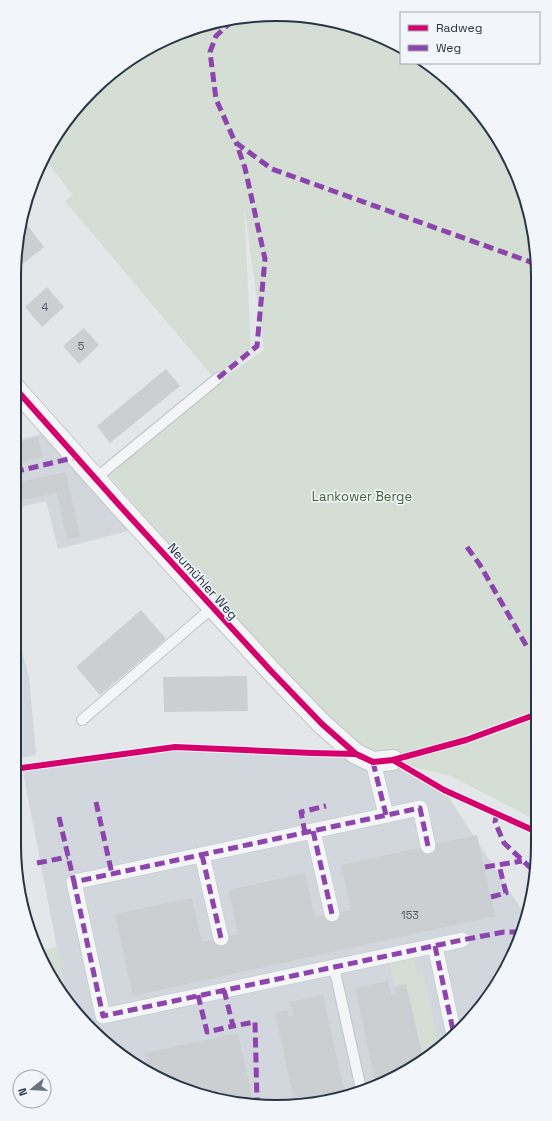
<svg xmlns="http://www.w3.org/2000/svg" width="552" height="1121" font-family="'Space Grotesk',sans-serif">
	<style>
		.built { fill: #d1d7dd }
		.green { fill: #d5ded4 }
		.building { fill: #cccfd2 }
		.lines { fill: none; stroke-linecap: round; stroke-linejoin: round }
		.service-casing { stroke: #c2c5c8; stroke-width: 12 }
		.pedestrian-casing { stroke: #c2c5c8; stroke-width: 16 }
		.minor-casing { stroke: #c2c5c8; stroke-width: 22 }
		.service { stroke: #f3f5f6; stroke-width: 10 }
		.pedestrian { stroke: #f3f5f6; stroke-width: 15 }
		.minor { stroke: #f3f5f6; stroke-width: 20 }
		.quiet { stroke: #8e44ad; stroke-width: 5; stroke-dasharray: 10 5; stroke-linecap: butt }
		.cycleway-casing { stroke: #f2f5f9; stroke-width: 8 }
		.cycleway { stroke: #d6006c; stroke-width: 6 }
		.labels { text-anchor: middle; stroke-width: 3; stroke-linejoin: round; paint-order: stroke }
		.number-label { font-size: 11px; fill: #515c6a }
		.park-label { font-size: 13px; fill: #406333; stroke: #f2f5f9 }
		.street-label { font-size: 13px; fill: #273546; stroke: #f2f5f9 }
		.rim { fill: none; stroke: #273546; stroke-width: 2 }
	</style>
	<rect width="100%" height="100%" fill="#e4e7ea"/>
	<!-- built -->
	<path class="built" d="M 53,431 L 140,528 L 58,549 L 46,501 L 14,509 L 14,441 Z
		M 14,623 L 29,677 L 36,755 L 14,759 Z
		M 175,747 L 312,753 L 356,754 L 399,764 L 444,790 L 527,918 L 511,961 L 461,1030 L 392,1080 L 310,1105 L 225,1102 L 145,1072 L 68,1005 L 22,767 Z"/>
	<!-- green -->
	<path class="green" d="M 293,15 C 329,21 370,26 401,47 L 401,63 L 425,63 L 449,79 L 484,117 L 518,176 L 536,242 L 537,821 L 451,776 L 375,758 L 316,708 L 108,475 L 181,408 L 264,350 L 244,207 L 251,348 L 214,378 L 65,201 L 73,195 L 43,157 L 68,117 L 103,79 L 145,49 L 192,28 L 242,16 Z
		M 57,947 L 66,994 L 63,994 L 40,951 Z
		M 412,951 L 418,976 L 424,975 L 439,1046 L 423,1058 L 406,984 L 394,987 L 388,956 Z"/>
	<!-- building -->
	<path class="building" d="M 25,222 L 44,247 L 15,270 L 15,259 L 20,225 Z
		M 47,287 L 64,307 L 42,327 L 25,307 Z
		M 84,328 L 99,345 L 79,364 L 63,346 Z
		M 166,369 L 180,386 L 110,443 L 97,426 Z
		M 38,437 L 43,457 L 14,464 L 14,443 Z
		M 66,472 L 80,537 L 67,539 L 57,493 L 14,502 L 14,483 Z
		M 141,610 L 166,639 L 100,695 L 76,667 Z
		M 247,676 L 248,711 L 164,712 L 163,677 Z
		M 477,835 L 495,916 L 133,996 L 115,914 L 192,898 L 202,942 L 238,934 L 229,890 L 305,873 L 315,917 L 351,910 L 341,865 Z
		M 388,981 L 391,995 L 396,994 L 394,987 L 406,984 L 423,1058 L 392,1080 L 376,1085 L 355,988 Z
		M 323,995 L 345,1094 L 310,1105 L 295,1104 L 275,1013 L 287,1010 L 289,1017 L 293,1016 L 290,1002 Z
		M 238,1033 L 253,1101 L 260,1100 L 262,1103 L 225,1102 L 150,1074 L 145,1053 Z"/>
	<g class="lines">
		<defs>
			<path id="service" d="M 96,478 L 218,378
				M 82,720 L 213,607
				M 334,967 L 361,1089"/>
			<path id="pedestrian" d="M 373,762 L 386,815
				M 313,831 L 332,914
				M 428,846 L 420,808 L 74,882 L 103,1016 L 462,940
				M 202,855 L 221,938
				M 435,946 L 454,1035"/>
			<path id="minor" d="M 14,387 L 120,506 L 271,671 L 322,724 L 356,754 L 373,762 L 393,760"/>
		</defs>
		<!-- service casing -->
		<use href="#service" class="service-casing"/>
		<!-- pedestrian casing -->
		<use href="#pedestrian" class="pedestrian-casing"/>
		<!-- minor casing -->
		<use href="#minor" class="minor-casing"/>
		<!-- service -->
		<use href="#service" class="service"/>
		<!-- pedestrian -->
		<use href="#pedestrian" class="pedestrian"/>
		<!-- minor -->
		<use href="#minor" class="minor"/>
		<!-- quiet -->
		<path class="quiet" d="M 262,16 L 233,20 L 216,36 L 210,52 L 216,99 L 235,142 L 272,169 L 536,264
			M 218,378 L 257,346 L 265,259 L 245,168 L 236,142
			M 14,472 L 77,457
			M 467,547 L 480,565 L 527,647
			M 373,762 L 386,815
			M 96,802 L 112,874
			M 497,813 L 495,822 L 504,843 L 536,873
			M 59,817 L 74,882
			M 313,831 L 332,914
			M 305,833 L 301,812 L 326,806
			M 428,846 L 420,808 L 74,882 L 103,1016 L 462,940 L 504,932 L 522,932
			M 202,855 L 221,938
			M 37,863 L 68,857
			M 485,867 L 522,861
			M 491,897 L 506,893 L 499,865
			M 435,946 L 454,1035
			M 224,990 L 233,1026 L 255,1022 L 257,1101
			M 198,995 L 207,1032 L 233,1026"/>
		<defs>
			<path id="cycleway" d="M 14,387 L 120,506 L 271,671 L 322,724 L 356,754 L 373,762 L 393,760 L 466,740 L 537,714
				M 393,760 L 444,790 L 537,832
				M 14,769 L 175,747 L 312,753 L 356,754"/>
		</defs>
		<!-- cycleway casing -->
		<use href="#cycleway" class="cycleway-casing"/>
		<!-- cycleway -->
		<use href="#cycleway" class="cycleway"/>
	</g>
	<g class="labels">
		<!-- number labels -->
		<g class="number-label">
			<text x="45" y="311">4</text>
			<text x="81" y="350">5</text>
			<text x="410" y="919">153</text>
		</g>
		<!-- park labels -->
		<g class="park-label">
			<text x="362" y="501">Lankower Berge</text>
		</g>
		<!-- street labels -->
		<g class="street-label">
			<text transform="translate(203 581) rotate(48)" y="5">Neumühler Weg</text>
		</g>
	</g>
	<!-- crop -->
	<path d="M0 0H552V1121H0ZM276 21H276A255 255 0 0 1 531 276V845A255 255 0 0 1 276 1100H276A255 255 0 0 1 21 845V276A255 255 0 0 1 276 21Z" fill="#f2f5f9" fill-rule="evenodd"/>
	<path class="rim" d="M276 21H276A255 255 0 0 1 531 276V845A255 255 0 0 1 276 1100H276A255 255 0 0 1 21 845V276A255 255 0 0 1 276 21Z"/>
	<!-- legend -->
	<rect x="400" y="12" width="140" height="52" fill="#f2f5f9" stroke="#a1a8b1"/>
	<rect x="408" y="25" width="20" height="6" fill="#d6006c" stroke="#a1a8b1"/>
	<text x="436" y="32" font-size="12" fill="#273546">Radweg</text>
	<rect x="408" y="45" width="20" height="6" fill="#8e44ad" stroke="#a1a8b1"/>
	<text x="436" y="52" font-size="12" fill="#273546">Weg</text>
	<!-- north arrow -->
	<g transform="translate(32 1089) rotate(252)"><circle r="19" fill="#f2f5f9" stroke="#a1a8b1"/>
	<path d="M0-3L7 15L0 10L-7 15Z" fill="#69737f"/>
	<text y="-6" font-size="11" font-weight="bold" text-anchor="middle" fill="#273546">N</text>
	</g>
</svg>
